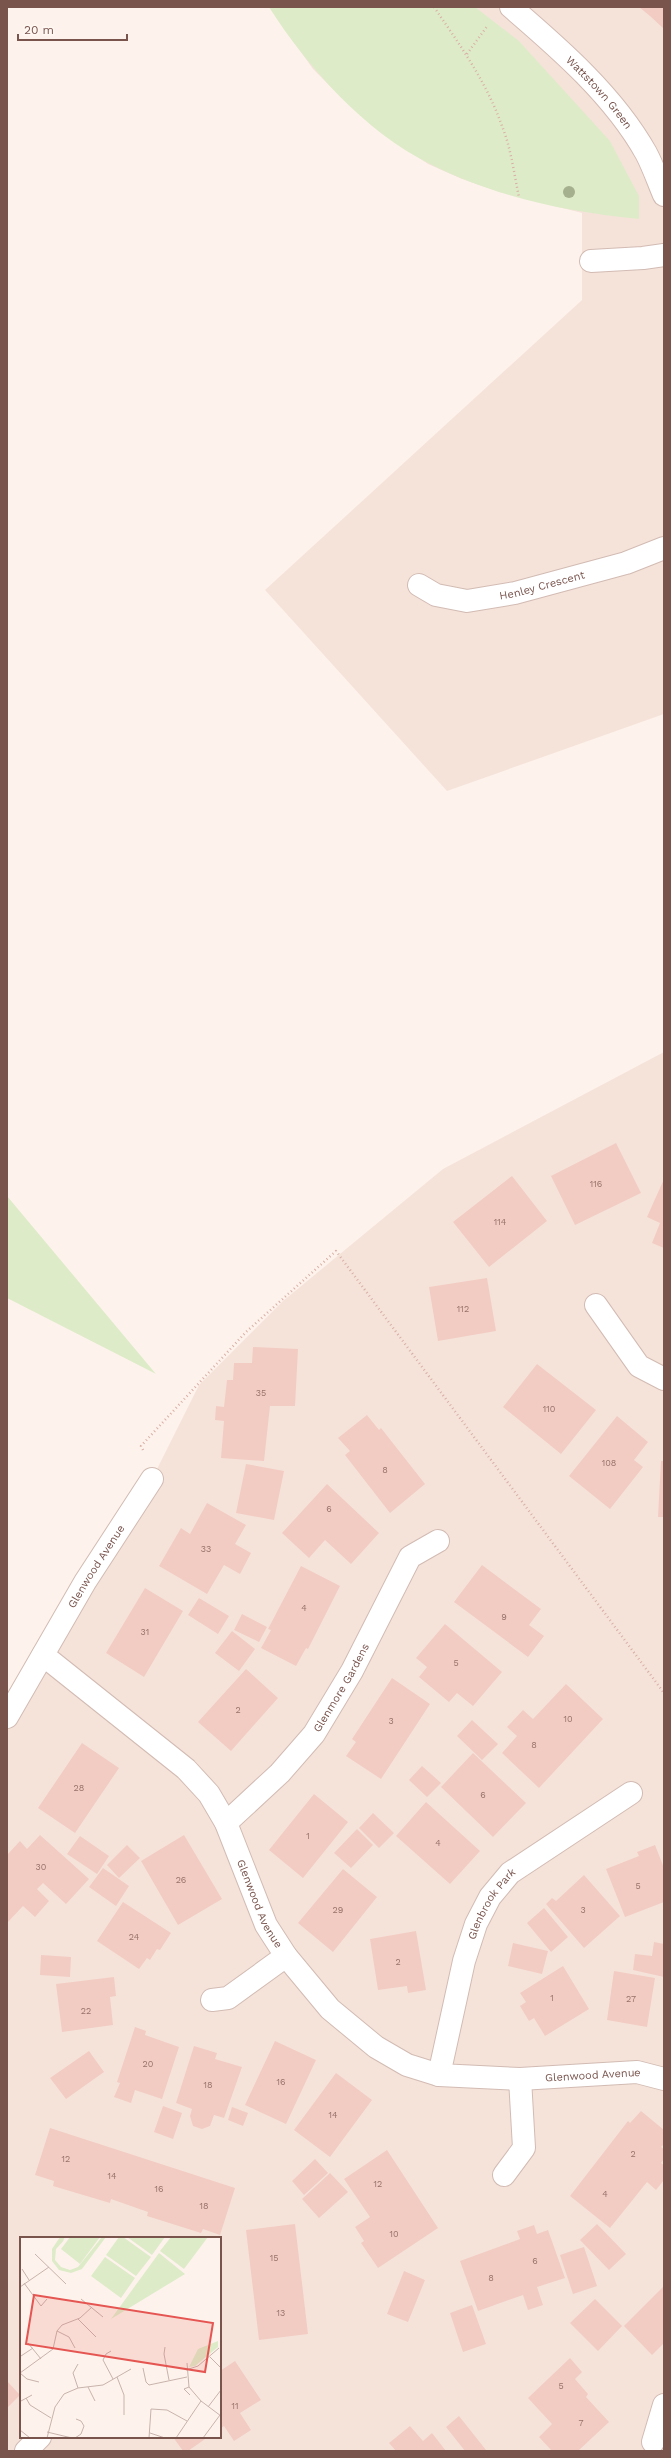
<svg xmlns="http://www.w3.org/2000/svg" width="671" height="2458" font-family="'Work Sans',sans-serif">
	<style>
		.residential { fill: #f5e3da; fill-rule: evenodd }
		.green { fill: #deebc9 }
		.building { fill: #f2ccc3 }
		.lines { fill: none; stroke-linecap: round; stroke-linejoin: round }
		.street-casing { stroke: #d2bbb3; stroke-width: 24 }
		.path { stroke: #d8afa5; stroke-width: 2.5; stroke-dasharray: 1 3; stroke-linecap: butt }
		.street { stroke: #fff; stroke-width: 22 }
		.tree { fill: #a5b08e }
		.labels { text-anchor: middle; stroke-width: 4; stroke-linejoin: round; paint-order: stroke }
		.number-label { font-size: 9px; fill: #97726a }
		.street-label { font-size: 11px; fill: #79544d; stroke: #fff7f2 }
		.inset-road { fill: none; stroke: #c8b3ac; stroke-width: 1 }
		.view { fill: #e55552; fill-opacity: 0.15; stroke: #e55552; stroke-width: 2 }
		.inset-edge { fill: none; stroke: #79544d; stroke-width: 2 }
	</style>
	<rect width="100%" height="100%" fill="#fdf3ec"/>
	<!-- residential -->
	<path class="residential" d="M 269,7 L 664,7 L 664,714 L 447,791 L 265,590 L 582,300 L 582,213 L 500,192 L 462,179 L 428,164 L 384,134 L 344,100 L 313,69 Z
		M 664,1052 L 664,2451 L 7,2451 L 7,1726 L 152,1479 L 199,1385 L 283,1301 L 443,1169 ZM 21,2238 L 220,2238 L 220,2437 L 21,2437 Z"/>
	<!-- green -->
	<path class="green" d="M 269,7 L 475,7 L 519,41 L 610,141 L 639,196 L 639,219 C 568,212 495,197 430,164 C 365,132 307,67 269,7 Z
		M 7,1196 L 156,1374 L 7,1298 Z"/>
	<!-- building -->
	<path class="building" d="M 639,7 L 664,7 L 664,29 L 650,16 Z
		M 616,1143 L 641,1193 L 575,1225 L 551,1176 Z
		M 512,1176 L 547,1221 L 489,1267 L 453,1222 Z
		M 664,1179 L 664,1248 L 652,1243 L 660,1223 L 647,1217 Z
		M 487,1278 L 496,1331 L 438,1341 L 429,1287 Z
		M 253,1347 L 298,1349 L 295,1406 L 270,1406 L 264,1461 L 221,1458 L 224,1421 L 215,1420 L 216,1406 L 224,1407 L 227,1380 L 233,1380 L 234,1363 L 252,1363 Z
		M 537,1364 L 596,1410 L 561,1454 L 503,1407 Z
		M 367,1415 L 379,1430 L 381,1428 L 425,1484 L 390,1513 L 345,1455 L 350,1451 L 338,1438 Z
		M 617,1416 L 648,1442 L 634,1460 L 643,1467 L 610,1509 L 569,1476 Z
		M 661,1461 L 664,1461 L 664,1517 L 658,1517 Z
		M 246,1464 L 284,1471 L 274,1520 L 236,1513 Z
		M 327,1484 L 379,1533 L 351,1564 L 325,1540 L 309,1558 L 282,1533 Z
		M 207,1503 L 246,1525 L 235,1544 L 251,1553 L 240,1574 L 224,1565 L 207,1594 L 159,1566 L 181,1528 L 190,1534 Z
		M 482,1565 L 541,1609 L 529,1625 L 544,1636 L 528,1657 L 454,1602 Z
		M 301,1566 L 340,1586 L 308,1649 L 306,1648 L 296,1666 L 261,1648 L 271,1630 L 268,1629 Z
		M 145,1588 L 183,1611 L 144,1677 L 106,1653 Z
		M 199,1598 L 229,1616 L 218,1634 L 188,1615 Z
		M 242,1614 L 267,1627 L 259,1642 L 234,1630 Z
		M 445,1624 L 502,1672 L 473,1706 L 457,1693 L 449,1702 L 419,1677 L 427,1667 L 416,1658 Z
		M 232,1631 L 255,1649 L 239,1671 L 215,1653 Z
		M 246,1669 L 278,1698 L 231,1751 L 198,1722 Z
		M 392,1678 L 430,1704 L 381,1779 L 346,1756 L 356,1742 L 352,1739 Z
		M 566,1684 L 603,1719 L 539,1788 L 502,1753 L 517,1736 L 507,1727 L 523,1710 L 533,1719 Z
		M 472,1720 L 498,1744 L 482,1760 L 457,1736 Z
		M 82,1743 L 119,1768 L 75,1833 L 38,1808 Z
		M 473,1753 L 526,1803 L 493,1837 L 441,1787 Z
		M 422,1766 L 441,1783 L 427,1797 L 409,1780 Z
		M 314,1794 L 348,1822 L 303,1878 L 269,1850 Z
		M 426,1802 L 480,1851 L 450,1884 L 396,1836 Z
		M 373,1813 L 394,1833 L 379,1848 L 359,1828 Z
		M 357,1829 L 373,1845 L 351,1868 L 334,1853 Z
		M 40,1835 L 89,1879 L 66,1904 L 43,1883 L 37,1889 L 49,1901 L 35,1917 L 23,1906 L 7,1923 L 7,1855 L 20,1841 L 27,1849 Z
		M 184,1835 L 222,1899 L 178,1925 L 141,1861 Z
		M 80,1836 L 109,1856 L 97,1874 L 67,1854 Z
		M 127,1845 L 140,1858 L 119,1878 L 107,1865 Z
		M 655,1845 L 664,1868 L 664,1902 L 625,1917 L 606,1869 L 639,1856 L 637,1852 Z
		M 103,1868 L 129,1886 L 116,1906 L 89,1887 Z
		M 343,1869 L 377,1897 L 333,1952 L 298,1923 Z
		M 584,1875 L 620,1916 L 584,1948 L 546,1904 L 552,1898 L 556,1901 Z
		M 123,1902 L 171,1933 L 160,1950 L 157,1949 L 150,1960 L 147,1958 L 139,1969 L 97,1941 Z
		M 544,1908 L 568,1937 L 551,1952 L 527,1923 Z
		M 416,1931 L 426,1990 L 408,1993 L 407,1986 L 378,1990 L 370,1939 Z
		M 654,1942 L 664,1944 L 664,1977 L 633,1970 L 635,1954 L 652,1956 Z
		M 513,1943 L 548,1951 L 542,1974 L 508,1966 Z
		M 41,1955 L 71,1957 L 70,1977 L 40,1975 Z
		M 563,1966 L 589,2009 L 545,2036 L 534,2018 L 529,2021 L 520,2006 L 526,2002 L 520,1993 Z
		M 614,1971 L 655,1978 L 647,2027 L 607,2020 Z
		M 114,1977 L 116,1996 L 110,1997 L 113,2025 L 62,2032 L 56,1984 Z
		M 135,2027 L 146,2031 L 145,2035 L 179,2047 L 162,2099 L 135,2090 L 131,2103 L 114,2097 L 120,2083 L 117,2082 Z
		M 275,2041 L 316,2060 L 286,2124 L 245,2105 Z
		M 194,2046 L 217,2053 L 215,2059 L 242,2067 L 224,2118 L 214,2115 L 210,2126 L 202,2129 L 193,2126 L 190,2116 L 192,2109 L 176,2103 Z
		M 89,2051 L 104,2072 L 66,2099 L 50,2078 Z
		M 336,2073 L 372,2100 L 330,2157 L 294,2130 Z
		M 163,2106 L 182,2113 L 173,2139 L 154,2132 Z
		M 232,2107 L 248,2113 L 243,2126 L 228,2120 Z
		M 641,2111 L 664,2130 L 664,2144 L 661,2147 L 664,2149 L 664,2159 L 661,2163 L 664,2165 L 664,2180 L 656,2190 L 647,2182 L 610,2228 L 570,2196 L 628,2121 L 630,2123 Z
		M 50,2128 L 235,2188 L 220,2235 L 203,2229 L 201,2233 L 147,2216 L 148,2212 L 111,2199 L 110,2203 L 53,2186 L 54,2181 L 35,2175 Z
		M 387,2150 L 438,2228 L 378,2268 L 361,2243 L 364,2241 L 355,2227 L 370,2217 L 344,2179 Z
		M 315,2159 L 328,2173 L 304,2195 L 292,2181 Z
		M 330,2173 L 348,2192 L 319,2218 L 302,2199 Z
		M 295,2224 L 308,2334 L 259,2340 L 246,2230 Z
		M 597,2224 L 626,2254 L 609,2270 L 580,2240 Z
		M 534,2225 L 537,2234 L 548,2230 L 565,2278 L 537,2287 L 543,2305 L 528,2310 L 523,2295 L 478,2311 L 460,2261 L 520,2239 L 517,2231 Z
		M 584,2247 L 597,2286 L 573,2294 L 560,2255 Z
		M 404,2271 L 425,2280 L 408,2322 L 387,2314 Z
		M 664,2286 L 664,2343 L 652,2355 L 624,2326 Z
		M 595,2299 L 622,2326 L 598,2351 L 570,2323 Z
		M 472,2305 L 486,2344 L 463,2352 L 450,2313 Z
		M 570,2358 L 582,2372 L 575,2379 L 588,2394 L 586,2397 L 609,2422 L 578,2451 L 552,2451 L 539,2437 L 552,2424 L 528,2398 Z
		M 235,2361 L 261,2400 L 240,2413 L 251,2430 L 234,2441 L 224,2426 L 220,2429 L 220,2371 Z
		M 7,2381 L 20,2395 L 7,2408 Z
		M 459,2416 L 486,2450 L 485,2451 L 465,2451 L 446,2427 Z
		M 410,2426 L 423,2441 L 432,2433 L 446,2451 L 396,2451 L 389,2443 Z
		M 173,2437 L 208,2437 L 188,2451 L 183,2451 Z"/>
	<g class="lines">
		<defs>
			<g id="street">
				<path id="s1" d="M 511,7 C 560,49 614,96 646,153 C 653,166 658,181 664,195"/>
				<path d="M 591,261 L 643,258 L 664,255"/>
				<path id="s2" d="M 419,585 L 436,595 L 467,601 L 515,593 L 626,563 L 664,548"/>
				<path d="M 596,1305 L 639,1366 L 664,1379"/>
				<path id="s3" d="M 43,1655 L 186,1769 L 209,1794 L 226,1823 L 266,1925 L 286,1956 L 330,2009 L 376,2047 L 407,2065 L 439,2075 L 520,2079 L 637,2072 L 664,2079"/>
				<path id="s4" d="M 7,1717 L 85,1582 L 152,1479"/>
				<path id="s5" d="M 226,1823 L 280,1773 L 314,1734 L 352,1671 L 410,1557 L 438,1541"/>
				<path d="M 212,2000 L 228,1998 L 286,1956"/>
				<path id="s6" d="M 439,2075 L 464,1961 L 476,1924 L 490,1897 L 510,1873 L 631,1793"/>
				<path d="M 504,2175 L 524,2148 L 520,2079"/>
				<path d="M 653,2442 L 664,2405"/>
				<path d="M 26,2451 L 40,2437"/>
			</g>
		</defs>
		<!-- street casing -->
		<use href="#street" class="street-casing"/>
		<!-- path -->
		<path class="path" d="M 434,7 C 460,45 487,83 502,126 C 511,148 514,174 519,197
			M 467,54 L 488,25
			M 143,1450 L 141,1446 L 246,1332 L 336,1251 L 664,1693"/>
		<!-- street -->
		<use href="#street" class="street"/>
	</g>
	<!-- trees -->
	<circle class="tree" cx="569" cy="192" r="6"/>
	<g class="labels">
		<!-- number labels -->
		<g class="number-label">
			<text x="596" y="1187">116</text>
			<text x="500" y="1225">114</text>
			<text x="463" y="1312">112</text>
			<text x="261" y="1396">35</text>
			<text x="549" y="1412">110</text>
			<text x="609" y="1466">108</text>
			<text x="385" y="1473">8</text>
			<text x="329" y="1512">6</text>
			<text x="206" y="1552">33</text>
			<text x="304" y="1611">4</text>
			<text x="504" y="1620">9</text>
			<text x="145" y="1635">31</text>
			<text x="456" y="1666">5</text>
			<text x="238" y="1713">2</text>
			<text x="568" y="1722">10</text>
			<text x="391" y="1724">3</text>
			<text x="534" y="1748">8</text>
			<text x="79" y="1791">28</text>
			<text x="483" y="1798">6</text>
			<text x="308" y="1839">1</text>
			<text x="438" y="1846">4</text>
			<text x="41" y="1870">30</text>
			<text x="181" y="1883">26</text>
			<text x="638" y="1889">5</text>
			<text x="338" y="1913">29</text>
			<text x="583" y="1913">3</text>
			<text x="134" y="1940">24</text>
			<text x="398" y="1965">2</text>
			<text x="552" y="2001">1</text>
			<text x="631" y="2002">27</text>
			<text x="86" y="2014">22</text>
			<text x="148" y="2067">20</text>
			<text x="281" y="2085">16</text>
			<text x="208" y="2088">18</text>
			<text x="333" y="2118">14</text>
			<text x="633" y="2157">2</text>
			<text x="66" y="2162">12</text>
			<text x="112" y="2179">14</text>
			<text x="378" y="2187">12</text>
			<text x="159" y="2192">16</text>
			<text x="605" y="2197">4</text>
			<text x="204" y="2209">18</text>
			<text x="394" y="2237">10</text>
			<text x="274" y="2261">15</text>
			<text x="535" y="2264">6</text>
			<text x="491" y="2281">8</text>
			<text x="281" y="2316">13</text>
			<text x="561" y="2389">5</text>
			<text x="235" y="2409">11</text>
			<text x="581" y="2426">7</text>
		</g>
		<!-- street labels -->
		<g class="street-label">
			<text dy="4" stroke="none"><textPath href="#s1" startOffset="123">Wattstown Green</textPath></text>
			<text dy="4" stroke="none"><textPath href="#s2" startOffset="128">Henley Crescent</textPath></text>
			<text dy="4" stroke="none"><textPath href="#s4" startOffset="175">Glenwood Avenue</textPath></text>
			<text dy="4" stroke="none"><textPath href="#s5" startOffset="179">Glenmore Gardens</textPath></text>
			<text dy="4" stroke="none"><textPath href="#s3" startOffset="338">Glenwood Avenue</textPath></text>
			<text dy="4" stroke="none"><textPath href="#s6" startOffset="181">Glenbrook Park</textPath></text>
			<text dy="4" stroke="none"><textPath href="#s3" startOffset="749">Glenwood Avenue</textPath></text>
		</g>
	</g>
	<!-- overview -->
	<g transform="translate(20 2237)">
		<rect width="201" height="201" fill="#fdf3ec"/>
		<path d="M 40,0 L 45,0 L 43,4 L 47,0 L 36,12 L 35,23 L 41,30 L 50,33 L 58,30 L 82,0 L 86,0 L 62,32 L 51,36 L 39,33 L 32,24 L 32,12 ZM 50,0 L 80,0 L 60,27 L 41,12 ZM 99,0 L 103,0 L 131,20 L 116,39 L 86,18 ZM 107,0 L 145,0 L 132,18 ZM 151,0 L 188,0 L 164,32 L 140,14 ZM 139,16 L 165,37 L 91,82 ZM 85,20 L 115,41 L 101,61 L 71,39 ZM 198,104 L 198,110 L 175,129 L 169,130 L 178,112 Z" fill="#deebc9"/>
		<path class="inset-road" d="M 15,17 L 46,47M 2,32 L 9,43M 4,46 L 21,69 L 27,62M 0,50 L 29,30M 61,62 L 83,80M 58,82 L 76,100M 37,94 L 49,100 L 55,111M 8,106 L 21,122M 145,110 L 144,117 L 149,143M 91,114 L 86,117 L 83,123 L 93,142M 1,119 L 13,111M 190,120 L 201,131M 167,126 L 169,150 L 181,164 L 201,179M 123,131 L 126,145 L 129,148 L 167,140M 166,133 L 178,129 L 199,111M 0,136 L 33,112 L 37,94 L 42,88 L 60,81 L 72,70M 0,136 L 7,142 L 19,145M 97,140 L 104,158 L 104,178M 68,150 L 75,164M 169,150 L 164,152 L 170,158M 58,151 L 53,136 L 58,127M 6,161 L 10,168 L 31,181M 1,164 L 12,158M 188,170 L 201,153M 0,193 L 10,201M 27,195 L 52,201M 130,196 L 145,201M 27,201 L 35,170 L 44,157 L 58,151 L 83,148 L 111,132M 55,201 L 61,197 L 64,189 L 61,184 L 56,182M 129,201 L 131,172 L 147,173 L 167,184M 156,201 L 181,164M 183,201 L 200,178"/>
		<path class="view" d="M 14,58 L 193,86 L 185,135 L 6,107 Z"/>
		<rect width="201" height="201" class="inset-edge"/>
	</g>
	<!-- border -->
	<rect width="671" height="2458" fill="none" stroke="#79544d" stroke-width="16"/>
	<!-- scale -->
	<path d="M18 34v6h109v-6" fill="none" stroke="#79544d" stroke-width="2"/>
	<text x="24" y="34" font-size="12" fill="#79544d" stroke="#fff7f2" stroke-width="3" paint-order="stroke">20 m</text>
</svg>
